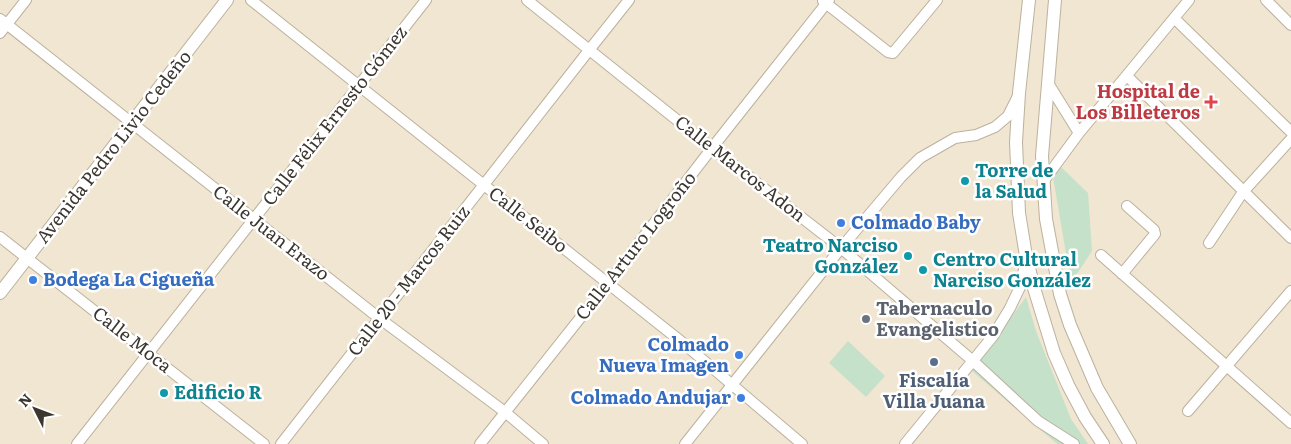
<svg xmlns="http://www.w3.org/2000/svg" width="1291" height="444" font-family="Literata,serif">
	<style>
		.green { fill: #c6e1c9 }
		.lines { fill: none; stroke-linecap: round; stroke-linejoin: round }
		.minor-casing { stroke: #bbb19d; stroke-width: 12 }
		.major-casing { stroke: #bbb19d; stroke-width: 14 }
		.minor { stroke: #fff; stroke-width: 10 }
		.major { stroke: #fff; stroke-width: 12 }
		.health-dot { fill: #e0444e; stroke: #fff; stroke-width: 2 }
		.culture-dot { fill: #0f9aa8; stroke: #fff; stroke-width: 2 }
		.shop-dot { fill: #3f7fe0; stroke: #fff; stroke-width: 2 }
		.worship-dot { fill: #6b7280; stroke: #fff; stroke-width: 2 }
		.service-dot { fill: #5c6f8a; stroke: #fff; stroke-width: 2 }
		.labels { text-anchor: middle; stroke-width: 5; stroke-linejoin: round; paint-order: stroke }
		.health-label { font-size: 18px; font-weight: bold; fill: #be3a42; stroke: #fff; text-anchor: end }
		.street-label { font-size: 18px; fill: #3b362e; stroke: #fff }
		.culture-label { font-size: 18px; font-weight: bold; fill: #0d838f; stroke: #fff; text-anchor: start }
		.shop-label { font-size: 18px; font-weight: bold; fill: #366cbe; stroke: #fff; text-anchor: start }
		.worship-label { font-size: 18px; font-weight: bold; fill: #5b616d; stroke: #fff; text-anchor: start }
		.service-label { font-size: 18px; font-weight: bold; fill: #4e5e75; stroke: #fff }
	</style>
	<rect width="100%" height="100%" fill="#f1e6d2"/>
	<!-- green -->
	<path class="green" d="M 1061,167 L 1088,193 L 1092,251 L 1071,283 L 1053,177 Z
		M 1026,297 L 1036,331 L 1071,419 L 1088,444 L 1057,444 L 972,371 Z
		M 848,341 L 885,376 L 866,397 L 829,363 Z"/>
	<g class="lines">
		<defs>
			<path id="minor" d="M 251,0 L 683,343 L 802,444
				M 527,0 L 712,148 L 841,248 L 973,361 L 1038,421 L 1074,444
				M 1266,0 L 1291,25
				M 823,1 L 888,52 L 893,53 L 937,0
				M 1174,18 L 1291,132
				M 0,19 L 379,318 L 505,412 L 543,444
				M 0,33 L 26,0
				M 1127,76 L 1291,238
				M 1048,83 L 1079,133
				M 1043,182 L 1079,133 L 1189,0
				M 0,237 L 264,444
				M 1209,243 L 1243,192 L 1291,139
				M 1101,255 L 1291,423
				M 1122,274 L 1155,234 L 1154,230 L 1127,206
				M 1188,411 L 1291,291
				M 77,444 L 426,0
				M 281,444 L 590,49 L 629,0
				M 480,444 L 608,283 L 712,148 L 829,0
				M 685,444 L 841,248 L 901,177 L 920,158 L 955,138 L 976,135 L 995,127 L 1008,116 L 1018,96
				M 905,444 L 993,336 L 1010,308 L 1021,285 L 1026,259"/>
			<path id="major" d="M 1029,0 L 1019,93 L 1016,142 L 1019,213 L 1026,256 L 1034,288 L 1054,353 L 1068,385 L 1085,417 L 1103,444
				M 1055,0 L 1042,156 L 1046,219 L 1060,294 L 1070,325 L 1097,388 L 1130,444
				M 0,293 L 227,0"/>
		</defs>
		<!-- minor casing -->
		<use href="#minor" class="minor-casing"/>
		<!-- major casing -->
		<use href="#major" class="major-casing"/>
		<!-- minor -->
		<use href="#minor" class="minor"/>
		<!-- major -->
		<use href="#major" class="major"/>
	</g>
	<!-- markers -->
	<path class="health-dot" d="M1208.5 94.5h5v5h5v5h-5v5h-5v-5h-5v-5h5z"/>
	<g class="culture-dot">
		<circle cx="965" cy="181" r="5"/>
		<circle cx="908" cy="256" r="5"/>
		<circle cx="923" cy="270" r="5"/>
		<circle cx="164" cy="393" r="5"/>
	</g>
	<g class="shop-dot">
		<circle cx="841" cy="223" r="5"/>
		<circle cx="33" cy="280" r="5"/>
		<circle cx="739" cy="355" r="5"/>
		<circle cx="741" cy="398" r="5"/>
	</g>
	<circle class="worship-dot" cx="866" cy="319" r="5"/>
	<circle class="service-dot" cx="934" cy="362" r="5"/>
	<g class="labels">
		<!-- health labels -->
		<g class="health-label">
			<text x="1200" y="98">Hospital de<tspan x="1200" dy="21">Los Billeteros</tspan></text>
		</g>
		<!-- street labels -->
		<g class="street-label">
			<text transform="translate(335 116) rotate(-52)" y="6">Calle Félix Ernesto Gómez</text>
			<text transform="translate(114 147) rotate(-52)" y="6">Avenida Pedro Livio Cedeño</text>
			<text transform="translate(740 169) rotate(38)" y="6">Calle Marcos Adon</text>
			<text transform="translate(528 220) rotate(38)" y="6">Calle Seibo</text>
			<text transform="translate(271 233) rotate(38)" y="6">Calle Juan Erazo</text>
			<text transform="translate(636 246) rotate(-52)" y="6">Calle Arturo Logroño</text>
			<text transform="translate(409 281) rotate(-52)" y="6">Calle 20 - Marcos Ruiz</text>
			<text transform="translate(132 340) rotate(38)" y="6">Calle Moca</text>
		</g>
		<!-- culture labels -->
		<g class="culture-label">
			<text x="975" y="177">Torre de<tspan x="975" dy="21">la Salud</tspan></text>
			<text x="898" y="252" text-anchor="end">Teatro Narciso<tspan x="898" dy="21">González</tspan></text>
			<text x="933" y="266">Centro Cultural<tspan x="933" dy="21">Narciso González</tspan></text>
			<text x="174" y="399">Edificio R</text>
		</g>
		<!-- shop labels -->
		<g class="shop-label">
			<text x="851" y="229">Colmado Baby</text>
			<text x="43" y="286">Bodega La Cigueña</text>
			<text x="729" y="351" text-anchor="end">Colmado<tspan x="729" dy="21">Nueva Imagen</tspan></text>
			<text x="731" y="404" text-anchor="end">Colmado Andujar</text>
		</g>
		<!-- worship labels -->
		<g class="worship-label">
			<text x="876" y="315">Tabernaculo<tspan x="876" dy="21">Evangelistico</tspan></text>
		</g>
		<!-- service labels -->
		<g class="service-label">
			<text x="934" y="387">Fiscalía<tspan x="934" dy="21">Villa Juana</tspan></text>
		</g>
	</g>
	<!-- north arrow -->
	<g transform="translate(35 409) rotate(312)" stroke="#ffffff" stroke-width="4" paint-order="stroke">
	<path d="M0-4L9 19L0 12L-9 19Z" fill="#3b362e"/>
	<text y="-8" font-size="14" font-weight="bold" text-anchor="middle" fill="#3b362e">N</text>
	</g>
</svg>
